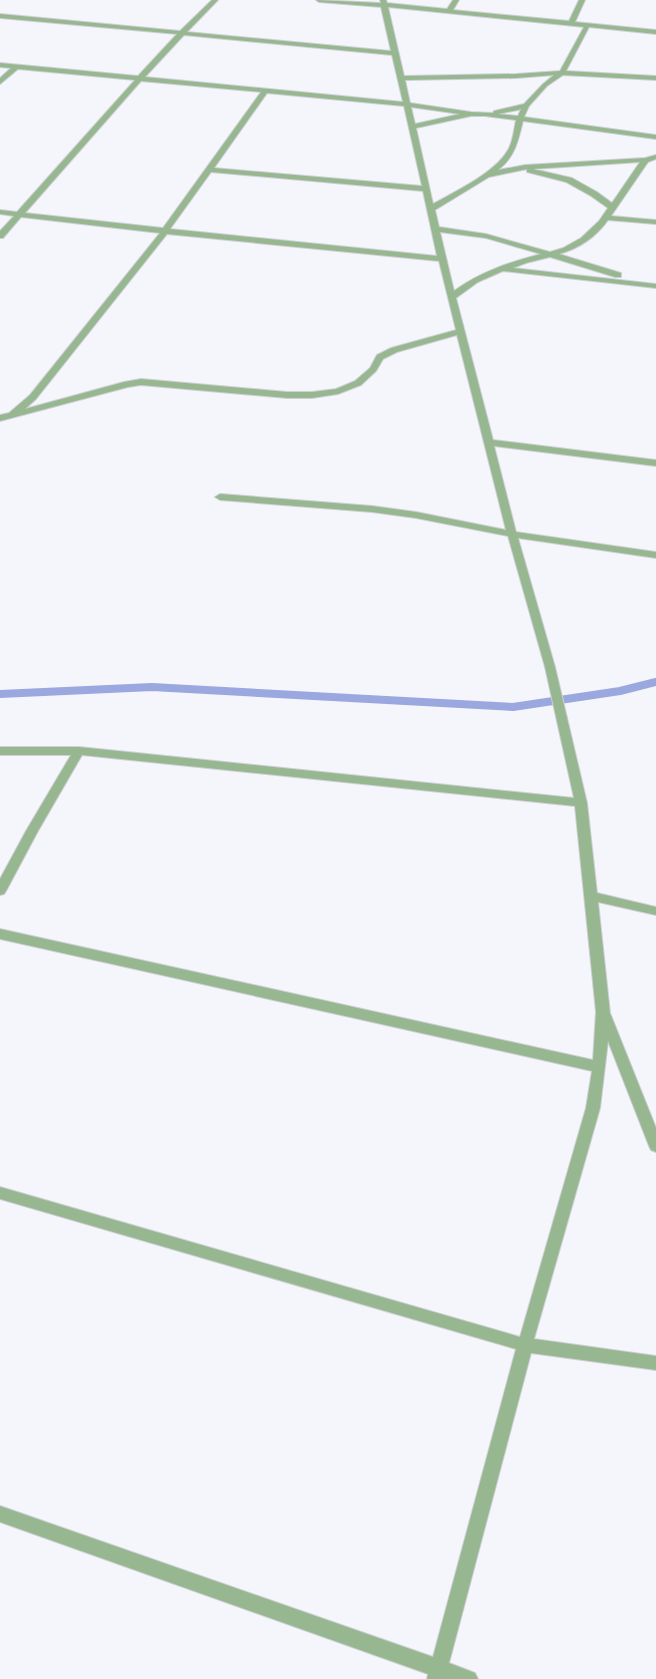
<svg xmlns="http://www.w3.org/2000/svg" width="656" height="1679" font-family="'Nunito Sans',sans-serif">
	<style>
		.lines { fill: none; stroke-linecap: round; stroke-linejoin: round }
		.stream { stroke: #9ba7df; stroke-width: 8 }
		.minor-casing { stroke: #cfd0d6; stroke-width: 2 }
		.minor { fill: #97b790; fill-rule: evenodd }
	</style>
	<rect width="100%" height="100%" fill="#f5f6fb"/>
	<g class="lines">
		<!-- stream -->
		<path class="stream" d="M 0,694 L 152,687 L 513,707 L 620,691 L 656,682"/>
		<defs>
			<path id="minor" d="M 212,0 L 218,0 L 187,32 L 391,51 L 381,7 L 319,2 L 316,0 L 381,3 L 380,0 L 386,0 L 387,3 L 447,9 L 453,0 L 459,0 L 453,10 L 569,21 L 579,0 L 585,0 L 575,22 L 656,30 L 656,34 L 589,27 L 566,71 L 656,76 L 656,80 L 563,75 L 547,86 L 529,106 L 524,117 L 656,135 L 656,139 L 523,121 C 518,141 515,157 498,170 L 525,165 L 645,158 L 656,155 L 656,159 L 648,162 L 611,216 L 656,220 L 656,224 L 608,220 C 596,237 578,249 559,254 L 621,273 L 621,277 L 615,277 L 550,257 L 526,263 L 513,268 L 656,284 L 656,288 L 503,271 L 478,282 L 456,298 L 493,440 L 656,460 L 656,466 L 494,446 L 516,532 L 656,552 L 656,558 L 518,538 L 555,667 L 587,803 L 597,893 L 656,907 L 656,915 L 598,902 L 610,1013 L 656,1128 L 656,1152 L 651,1150 L 649,1146 L 608,1041 L 600,1108 L 534,1339 L 656,1356 L 656,1370 L 531,1353 L 449,1663 L 475,1673 L 478,1679 L 427,1679 L 428,1674 L 0,1522 L 0,1506 L 433,1657 L 516,1349 L 0,1199 L 0,1187 L 520,1337 L 586,1108 L 592,1071 L 0,939 L 0,929 L 593,1060 L 596,1012 L 575,806 L 82,755 L 38,831 L 6,891 L 4,894 L 0,895 L 0,879 L 26,831 L 71,755 L 0,755 L 0,747 L 79,747 L 574,798 L 545,667 L 508,536 L 416,518 L 372,512 L 220,500 L 215,497 L 220,494 L 372,506 L 416,512 L 506,530 L 457,335 L 397,352 L 383,359 L 376,371 L 361,385 L 338,394 L 312,398 L 287,398 L 141,385 L 128,387 L 0,421 L 0,415 L 9,413 L 30,395 L 160,233 L 21,217 L 3,238 L 0,238 L 0,231 L 14,216 L 0,214 L 0,210 L 17,212 L 135,80 L 18,69 L 0,84 L 0,78 L 11,68 L 0,67 L 0,63 L 138,76 L 177,34 L 0,18 L 0,14 L 180,31 ZM 388,7 L 584,27 L 560,71 L 516,74 L 404,76 ZM 184,35 L 392,55 L 403,102 L 145,77 ZM 554,75 L 543,84 L 524,104 L 494,111 L 493,113 L 471,112 L 410,103 L 405,80 L 516,78 ZM 141,81 L 261,92 L 163,228 L 25,213 ZM 267,93 L 404,106 L 422,186 L 214,168 ZM 411,107 L 460,114 L 415,124 ZM 521,109 L 518,116 L 498,114 L 518,110 ZM 471,116 L 485,116 L 516,120 C 514,129 513,142 508,150 C 495,173 456,191 433,204 L 416,128 ZM 640,162 L 612,203 L 597,192 L 572,178 L 533,169 ZM 527,169 L 527,172 L 566,182 L 591,196 L 608,208 L 599,221 L 581,238 L 563,248 L 550,252 L 486,234 L 439,227 L 435,210 L 489,177 ZM 211,172 L 423,191 L 437,256 L 170,229 ZM 440,232 L 486,238 L 541,254 C 510,262 480,272 454,291 ZM 167,234 L 439,261 L 456,330 L 391,348 L 377,355 L 370,368 L 355,381 L 336,389 L 312,392 L 287,392 L 141,379 L 124,382 L 25,409 L 36,399 Z"/>
		</defs>
		<!-- minor casing -->
		<use href="#minor" class="minor-casing"/>
		<!-- minor -->
		<use href="#minor" class="minor"/>
	</g>
</svg>
